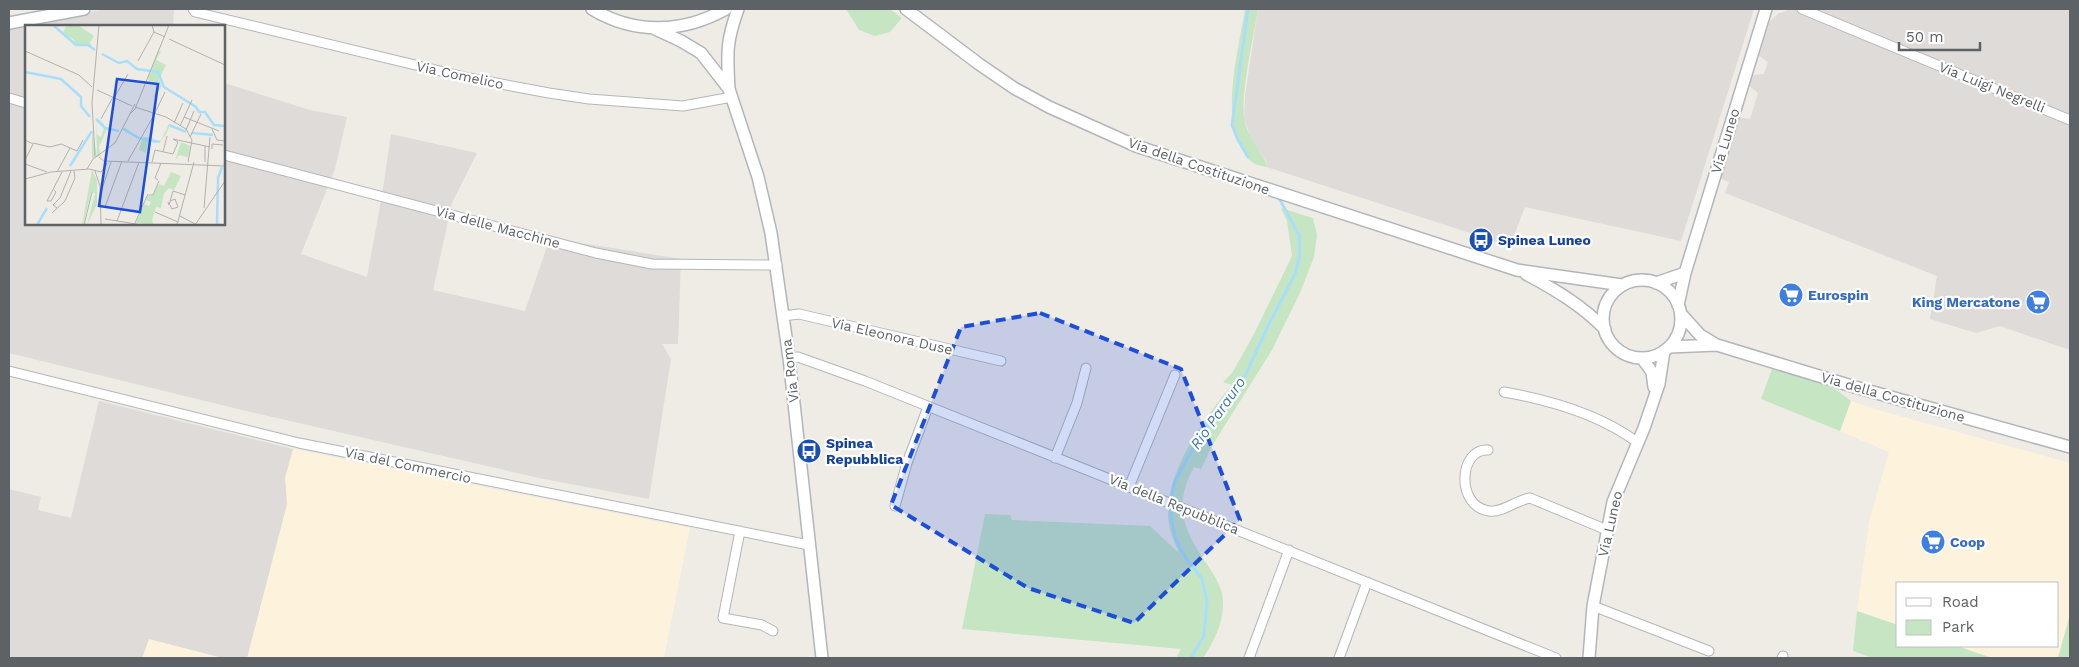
<svg xmlns="http://www.w3.org/2000/svg" width="2079" height="667" font-family="'Work Sans',sans-serif">
	<style>
		.commercial { fill: #fdf3dd }
		.industrial { fill: #dedbd8 }
		.green { fill: #c6e6c3 }
		.lines { fill: none; stroke-linecap: round; stroke-linejoin: round }
		.stream { stroke: #a8defc; stroke-width: 3 }
		.street-casing { stroke: #b3b6ba; stroke-width: 11 }
		.secondary-casing { stroke: #b2b6ba; stroke-width: 14 }
		.street { stroke: #fff; stroke-width: 9 }
		.secondary { stroke: #fff; stroke-width: 11 }
		.marked { fill: #1d4ed8; fill-opacity: 0.2; stroke: #1d4ed8; stroke-width: 4; stroke-dasharray: 10 6; stroke-linejoin: round }
		.labels { text-anchor: middle; stroke-width: 4.5; stroke-linejoin: round; paint-order: stroke }
		.street-label { font-size: 14px; fill: #5d6266; stroke: #fff }
		.transit-label { font-size: 14px; font-weight: bold; fill: #164399; stroke: #fff; text-anchor: start }
		.shop-label { font-size: 14px; font-weight: bold; fill: #366cbe; stroke: #fff; text-anchor: start }
		.water-label { font-size: 15px; font-style: italic; fill: #417aa6; stroke: #fff }
		.inset-river { fill: none; stroke: #a8defc; stroke-width: 2.5 }
		.inset-road { fill: none; stroke: #b1b1af; stroke-width: 1 }
		.view { fill: #1d4ed8; fill-opacity: 0.15; stroke: #1d4ed8; stroke-width: 2.5 }
		.inset-edge { fill: none; stroke: #5d6266; stroke-width: 2.5 }
	</style>
	<rect width="100%" height="100%" fill="#efece6"/>
	<!-- commercial -->
	<path class="commercial" d="M 1851,401 L 1874,409 L 2070,463 L 2070,614 L 2058,658 L 1992,658 L 1957,646 L 2058,646 L 2058,583 L 1898,583 L 1898,625 L 1857,611 L 1869,522 L 1889,452 L 1840,431 Z
		M 293,449 L 690,528 L 664,658 L 247,658 L 287,504 L 285,478 Z
		M 149,639 L 223,658 L 142,658 Z"/>
	<!-- industrial -->
	<path class="industrial" d="M 106,9 L 174,9 L 173,26 L 26,26 L 26,224 L 224,224 L 224,83 L 310,110 L 347,117 L 335,169 L 301,254 L 367,277 L 382,195 L 391,134 L 477,153 L 452,203 L 433,290 L 525,311 L 550,238 L 681,259 L 678,344 L 662,344 L 671,359 L 649,499 L 539,478 L 242,410 L 9,353 L 9,27 Z
		M 1258,9 L 1754,9 L 1681,241 L 1525,207 L 1510,246 L 1267,167 L 1266,161 L 1251,138 L 1244,119 L 1245,96 Z
		M 1788,9 L 2070,9 L 2070,350 L 2000,326 L 1976,333 L 1930,319 L 1937,276 L 1725,193 L 1729,182 L 1720,178 L 1739,117 L 1750,119 L 1758,93 L 1749,86 L 1753,75 L 1764,74 L 1768,62 L 1759,56 L 1770,21 L 1779,13 L 1787,11 Z
		M 99,401 L 293,449 L 285,478 L 287,504 L 247,658 L 223,658 L 149,639 L 142,658 L 9,658 L 9,489 L 41,497 L 38,510 L 71,518 Z"/>
	<!-- green -->
	<path class="green" d="M 846,9 L 890,9 L 902,18 L 890,32 L 875,36 L 859,30 Z
		M 1245,9 L 1258,9 C 1254,36 1239,98 1245,123 C 1249,139 1266,157 1267,167 C 1262,166 1256,165 1252,162 C 1247,159 1243,152 1241,147 C 1221,110 1239,49 1245,9 Z
		M 1281,208 L 1313,218 L 1317,235 L 1314,257 L 1300,293 L 1272,350 L 1212,446 L 1201,469 L 1194,467 C 1174,504 1182,527 1204,560 C 1211,570 1219,581 1222,594 C 1227,616 1215,640 1203,658 L 1176,658 L 1181,649 L 962,629 L 985,514 L 1010,515 L 1012,520 L 1150,526 L 1179,553 C 1174,541 1169,530 1168,517 C 1166,471 1204,418 1232,385 L 1223,382 L 1232,373 L 1254,334 L 1292,256 L 1287,221 Z
		M 1772,369 L 1804,377 L 1835,389 L 1851,401 L 1840,431 L 1761,399 Z
		M 1857,611 L 1898,625 L 1898,646 L 1957,646 L 1992,658 L 1872,658 L 1853,651 Z
		M 2070,614 L 2070,658 L 2058,658 Z"/>
	<g class="lines">
		<!-- stream -->
		<path class="stream" d="M 1248,9 L 1232,125 L 1238,140 L 1248,157
			M 1191,658 L 1204,636 L 1207,601 L 1202,579 L 1185,557 L 1176,540 L 1171,519 L 1172,493 L 1175,481 L 1201,434 L 1245,376 L 1268,326 L 1295,274 L 1300,255 L 1299,235 L 1279,198"/>
		<defs>
			<path id="street" d="M 193,9 L 195,12 L 469,78 L 549,93 L 589,99 L 683,106 L 732,97
				M 1802,9 L 2070,120
				M 9,98 L 26,103
				M 224,155 L 596,253 L 652,264 L 777,265
				M 783,316 L 799,314 L 1001,361
				M 789,358 L 798,357 L 865,381 L 1556,658
				M 9,371 L 299,443 L 809,545
				M 1504,392 C 1550,400 1599,414 1637,442
				M 1488,450 C 1459,448 1455,506 1489,511 C 1503,513 1516,500 1530,498 L 1607,530
				M 1055,458 L 1077,403 L 1086,368
				M 1129,487 L 1175,375
				M 895,506 L 907,463 L 928,407
				M 740,531 L 723,618 L 762,625 L 773,631
				M 1593,606 L 1709,651
				M 1249,658 L 1289,550
				M 1339,658 L 1367,582
				M 1782,658 L 1783,656"/>
			<path id="secondary" d="M 592,9 C 635,35 683,33 726,9
				M 906,9 L 979,64 L 1014,88 L 1049,107 L 1136,146 L 1517,270 L 1622,285
				M 9,23 L 84,9
				M 653,28 L 681,41 L 701,53 L 729,89 L 758,177 L 771,233 L 789,358 L 822,658
				M 729,89 C 727,53 726,42 738,9
				M 1526,274 C 1556,290 1581,305 1605,329
				M1603 319a39 39 0 1 1 78 0a39 39 0 1 1-78 0Z
				M 1656,283 L 1685,273
				M 1678,305 L 1685,273 L 1766,9
				M 1681,314 L 1700,335 L 1715,344
				M 1669,347 L 1717,345 L 1855,387 L 2070,447
				M 1642,358 L 1652,372 L 1654,387
				M 1589,658 L 1593,606 L 1613,502 L 1644,428 L 1659,384 L 1664,351"/>
		</defs>
		<!-- street casing -->
		<use href="#street" class="street-casing"/>
		<!-- secondary casing -->
		<use href="#secondary" class="secondary-casing"/>
		<!-- street -->
		<use href="#street" class="street"/>
		<!-- secondary -->
		<use href="#secondary" class="secondary"/>
	</g>
	<!-- marked area -->
	<path class="marked" d="M 1040,313 L 1181,369 L 1240,520 L 1134,623 L 1028,588 L 891,505 L 961,327 Z"/>
	<!-- icons -->
	<defs>
		<symbol id="bus-disc" viewBox="-11 -11 22 22"><circle r="9.5" fill="#1a4fb4" stroke="#fff"/><path d="M-5-6H5V4H4V6H2V4H-2V6H-4V4H-5ZM-3.5-4V0h7V-4ZM-3.5 1.2v1.5H-2V1.2ZM2 1.2v1.5H3.5V1.2Z" fill="#fff"/></symbol>
		<symbol id="supermarket-disc" viewBox="-11 -11 22 22"><circle r="9.5" fill="#3f7fe0" stroke="#fff"/><path d="M-6-5.5h2.5l.6 2H6L4.5 2H-2.5L-4.4-4H-6ZM-1.5 3.2a1.3 1.3 0 1 0 .1 0ZM3 3.2a1.3 1.3 0 1 0 .1 0Z" fill="#fff"/></symbol>
	</defs>
	<g fill-rule="evenodd">
		<use href="#bus-disc" x="1467" y="226" width="28" height="28"/>
		<use href="#supermarket-disc" x="1777" y="281" width="28" height="28"/>
		<use href="#supermarket-disc" x="2024" y="288" width="28" height="28"/>
		<use href="#bus-disc" x="795" y="437" width="28" height="28"/>
		<use href="#supermarket-disc" x="1919" y="528" width="28" height="28"/>
	</g>
	<g class="labels">
		<!-- street labels -->
		<g class="street-label">
			<text transform="translate(460 75) rotate(12)" y="5">Via Comelico</text>
			<text transform="translate(1992 87) rotate(22)" y="5">Via Luigi Negrelli</text>
			<text transform="translate(1725 141) rotate(-73)" y="5">Via Luneo</text>
			<text transform="translate(1199 166) rotate(19)" y="5">Via della Costituzione</text>
			<text transform="translate(498 227) rotate(15)" y="5">Via delle Macchine</text>
			<text transform="translate(892 336) rotate(13)" y="5">Via Eleonora Duse</text>
			<text transform="translate(790 371) rotate(-97)" y="5">Via Roma</text>
			<text transform="translate(1893 397) rotate(16)" y="5">Via della Costituzione</text>
			<text transform="translate(408 465) rotate(12)" y="5">Via del Commercio</text>
			<text transform="translate(1174 504) rotate(22)" y="5">Via della Repubblica</text>
			<text transform="translate(1610 524) rotate(-77)" y="5">Via Luneo</text>
		</g>
		<!-- transit labels -->
		<g class="transit-label">
			<text x="1498" y="245">Spinea Luneo</text>
			<text x="826" y="448">Spinea<tspan x="826" dy="16">Repubblica</tspan></text>
		</g>
		<!-- shop labels -->
		<g class="shop-label">
			<text x="1808" y="300">Eurospin</text>
			<text x="2020" y="307" text-anchor="end">King Mercatone</text>
			<text x="1950" y="547">Coop</text>
		</g>
		<!-- water labels -->
		<g class="water-label">
			<text transform="translate(1218 413) rotate(-55)" y="5">Rio Parauro</text>
		</g>
	</g>
	<!-- overview -->
	<g transform="translate(25 25)">
		<rect width="200" height="200" fill="#efece6"/>
		<path d="M 42,0 L 53,0 L 69,11 L 65,17 L 67,23 L 64,19 L 51,19 L 48,14 L 37,9 ZM 133,26 L 136,26 L 131,35 L 141,40 L 134,54 L 137,61 L 130,73 L 128,72 L 133,61 L 124,57 L 123,53 ZM 70,94 L 76,95 L 81,103 L 95,105 L 82,104 L 74,122 L 76,131 L 67,133 L 67,106 L 72,131 L 71,97 L 72,110 L 76,112 L 79,103 L 76,96 ZM 144,99 L 162,107 L 145,100 L 141,109 L 135,117 L 129,118 L 124,115 L 121,128 L 114,125 L 117,114 L 113,113 L 101,104 L 98,104 L 101,103 L 114,113 L 123,112 L 131,117 L 136,115 ZM 156,117 L 165,121 L 163,132 L 154,130 L 150,136 ZM 67,145 L 72,155 L 72,179 L 62,200 L 70,168 L 66,167 L 58,200 L 57,200 ZM 146,147 L 156,151 L 149,165 L 144,163 L 139,168 L 136,183 L 131,182 L 127,195 L 129,200 L 111,198 L 119,179 L 124,181 L 126,177 L 121,175 L 123,171 L 127,171 L 134,159 L 139,161 Z" fill="#c6e6c3"/>
		<path class="inset-river" d="M 28,0 L 51,20 L 63,20 L 70,25M 77,29 L 94,38 L 102,36 L 112,44 L 133,47 L 139,62 L 171,82 L 174,87 L 180,87 L 189,100 L 200,101M 0,47 L 36,54 L 56,72 L 56,81 L 65,92M 71,94 L 80,103 L 94,106M 144,100 L 161,107M 98,104 L 114,113 L 135,117M 167,108 L 188,110M 45,141 L 67,106M 12,200 L 22,183M 192,200 L 193,153 L 197,142"/>
		<path class="inset-road" d="M 127,0 L 129,7 L 140,12M 144,14 L 200,40M 0,26 L 54,50 L 67,62M 113,36 L 129,7M 72,65 L 107,81M 89,73 L 103,49M 110,82 L 141,92 L 161,104 L 167,115 L 163,137M 104,90 L 110,84 L 144,0M 129,90 L 140,67M 159,92 L 194,106M 76,94 L 88,72M 149,98 L 158,78M 155,101 L 167,75M 187,104 L 192,115 L 200,116M 161,105 L 169,86M 165,112 L 176,89M 0,115 L 8,119 L 0,135M 8,118 L 25,122 L 36,119 L 52,126 L 58,115M 187,124 L 187,119 L 198,120M 138,127 L 142,111M 70,131 L 67,78 L 74,0M 80,136 L 200,141M 103,136 L 129,90M 127,137 L 130,125 L 148,129 L 153,117 L 148,114 L 185,122M 180,137 L 180,121M 0,139 L 22,147M 62,144 L 68,134 L 90,118 L 110,79M 70,146 L 75,161 L 76,200M 32,147 L 45,123M 0,154 L 26,147 L 64,144 L 76,147 L 82,139 L 74,132M 133,155 L 130,153 L 136,138M 75,170 L 86,137M 124,170 L 128,170 L 134,156M 22,176 L 37,147M 22,176 L 26,176 L 31,167 L 29,165M 145,176 L 150,174 L 153,182 L 147,184 L 145,180M 143,177 L 144,180 L 148,166 L 160,170M 80,182 L 97,136M 32,183 L 28,180 L 35,173 L 46,146M 179,183 L 185,112M 130,187 L 153,197M 27,188 L 40,176 L 50,153 L 49,146M 155,191 L 170,199M 80,194 L 117,200M 92,196 L 114,137M 110,198 L 123,169M 59,200 L 67,167M 152,200 L 169,137M 170,200 L 200,156"/>
		<path class="view" d="M 92,54 L 133,59 L 115,187 L 74,181 Z"/>
		<rect width="200" height="200" class="inset-edge"/>
	</g>
	<!-- border -->
	<rect width="2079" height="667" fill="none" stroke="#5d6266" stroke-width="20"/>
	<!-- legend -->
	<rect x="1896" y="582" width="162" height="65" fill="#ffffff" stroke="#bec0c2"/>
	<rect x="1906" y="598" width="25" height="8" fill="#ffffff" stroke="#bec0c2"/>
	<text x="1942" y="607" font-size="15" fill="#5d6266">Road</text>
	<rect x="1906" y="620" width="25" height="15" fill="#c6e6c3" stroke="#bec0c2"/>
	<text x="1942" y="632" font-size="15" fill="#5d6266">Park</text>
	<!-- scale -->
	<path d="M1899 42v8h81v-8" fill="none" stroke="#5d6266" stroke-width="2.5"/>
	<text x="1906" y="42" font-size="15" fill="#5d6266" stroke="#ffffff" stroke-width="4" paint-order="stroke">50 m</text>
</svg>
